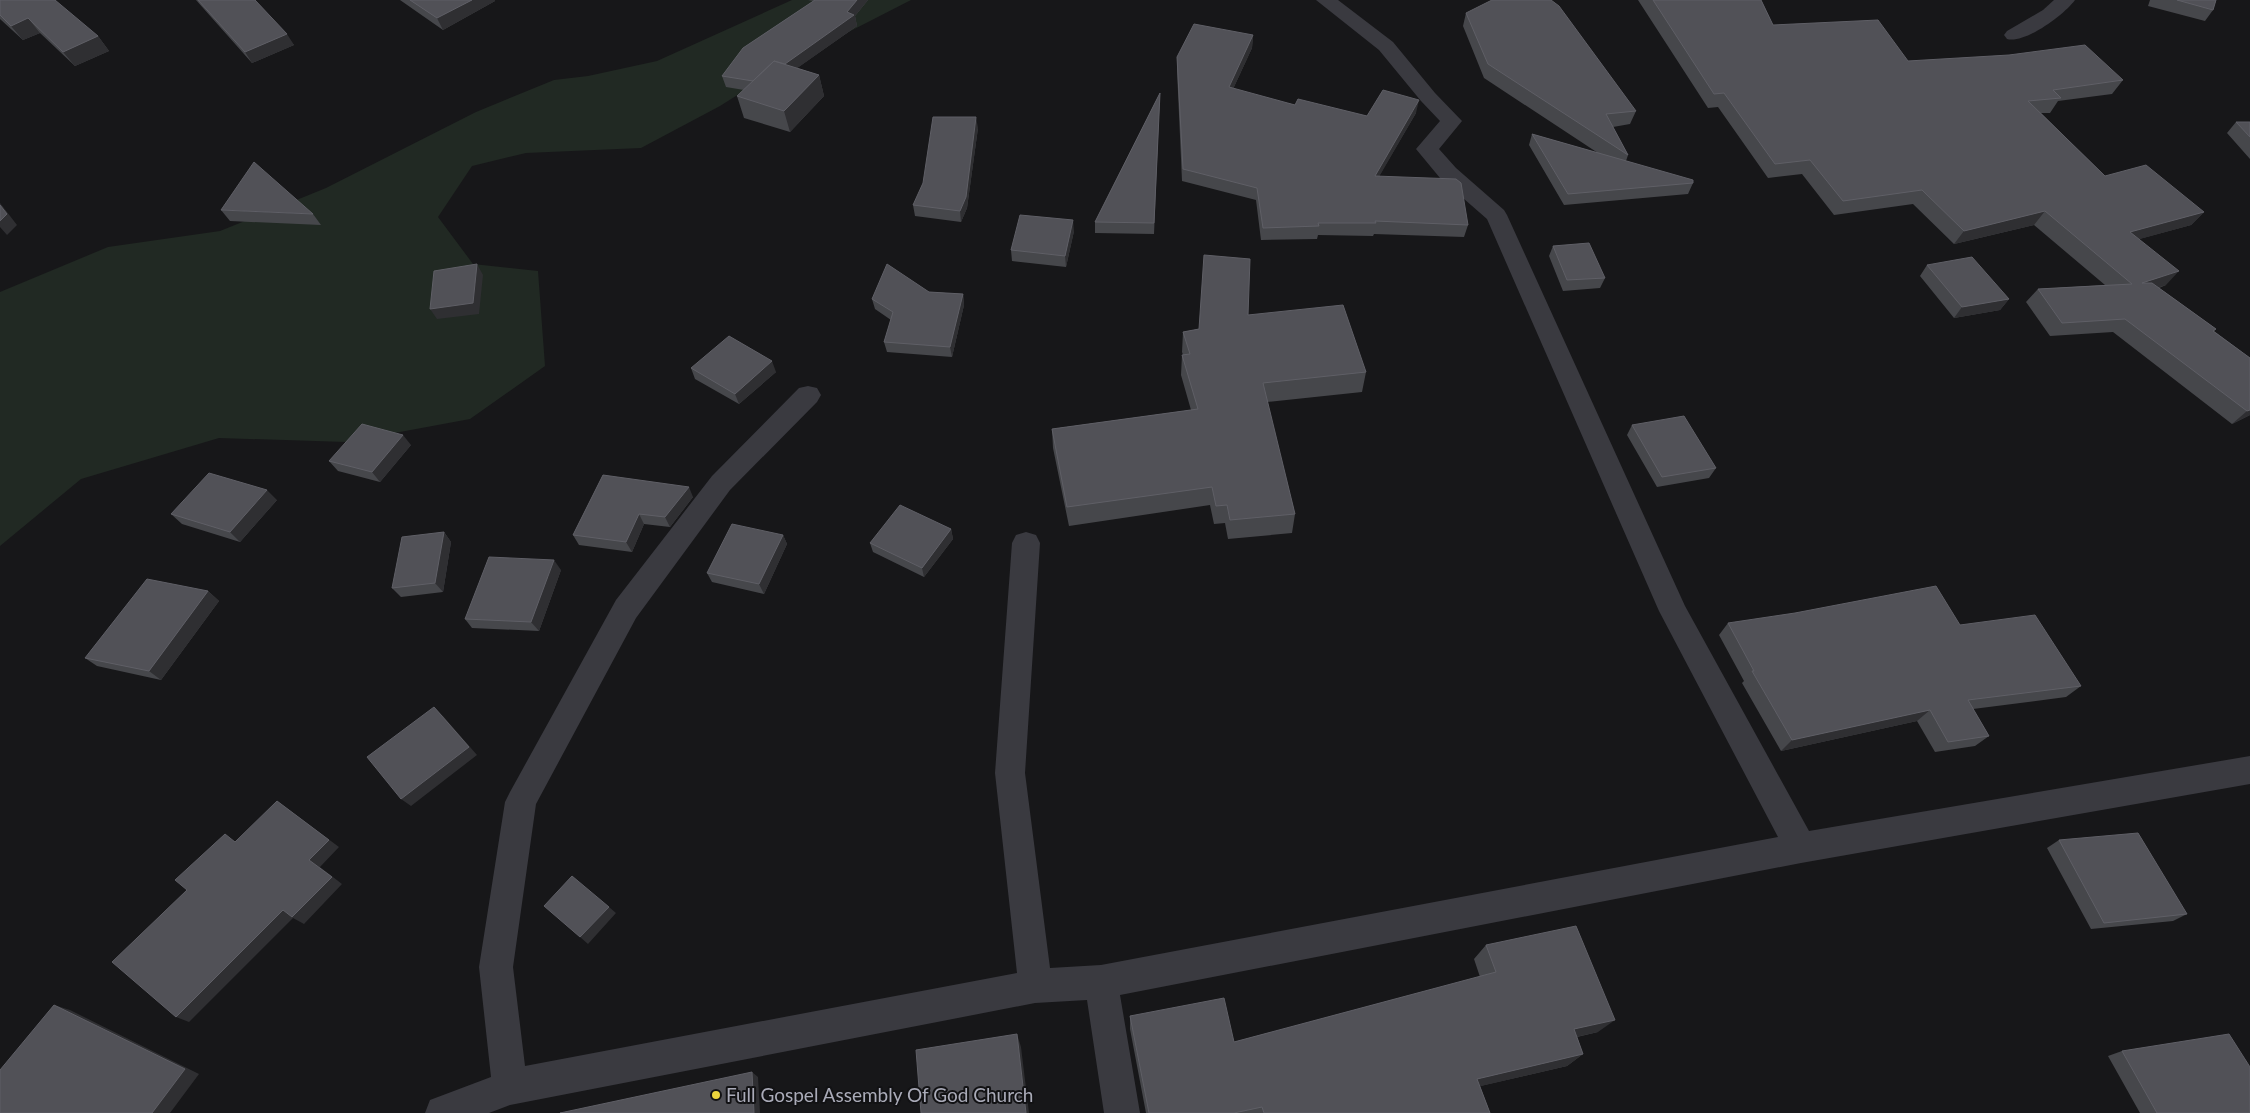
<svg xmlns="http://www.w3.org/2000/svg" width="2250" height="1113" font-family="Lato,sans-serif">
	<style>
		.green { fill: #212923 }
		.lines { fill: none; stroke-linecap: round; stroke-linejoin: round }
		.street { fill: #3a3a40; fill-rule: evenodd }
		.wall { fill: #46474b }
		.shaded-wall { fill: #2f2f32 }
		.building { fill: #515157; stroke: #5f5f66 }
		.poi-dot { fill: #ebd43d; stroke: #121214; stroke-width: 2 }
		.labels { text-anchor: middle; stroke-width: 4; stroke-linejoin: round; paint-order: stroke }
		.near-poi-label { font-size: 19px; fill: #aaabb8; stroke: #121214; text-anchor: start }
	</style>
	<rect width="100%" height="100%" fill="#171719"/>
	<!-- green -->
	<path class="green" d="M 792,0 L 911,0 L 788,63 L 720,106 L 641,148 L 526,153 L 472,166 L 438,217 L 473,264 L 538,271 L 545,366 L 470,419 L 346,442 L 219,438 L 81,479 L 0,546 L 0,292 L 108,247 L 220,231 L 326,188 L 476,112 L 554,80 L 588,76 L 657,61 Z"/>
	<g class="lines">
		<!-- street -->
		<path class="street" d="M 1316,0 L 1338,0 L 1393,42 L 1435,93 L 1462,121 L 1439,149 L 1456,168 L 1504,210 L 1507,215 L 1685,606 L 1809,831 L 2250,756 L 2250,784 L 1801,863 L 1120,995 L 1140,1113 L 1104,1113 L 1087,1000 L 1035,1003 L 510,1105 L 489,1113 L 425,1113 L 430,1100 L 491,1077 L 479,967 L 505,802 L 510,792 L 616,600 L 712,476 L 799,388 L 808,386 L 817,388 L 821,395 L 817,402 L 730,490 L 636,618 L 536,804 L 513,967 L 525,1066 L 1017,973 L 995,773 L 1012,543 L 1016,535 L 1026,532 L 1036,535 L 1040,543 L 1025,773 L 1050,968 L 1101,965 L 1778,837 L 1659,611 L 1487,219 L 1440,178 L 1416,149 L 1440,121 L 1421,101 L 1379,50 Z
			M 2054,0 L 2075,0 C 2064,15 2025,44 2007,39 L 2004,35 L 2007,31 L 2043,10 Z"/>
	</g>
	<!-- wall -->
	<path class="wall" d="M 0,0 L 98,36 L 109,51 L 75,66 L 40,33 L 23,40 L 0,19 Z
		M 196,0 L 255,0 L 294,45 L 252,63 Z
		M 400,0 L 495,0 L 495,1 L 443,30 Z
		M 808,0 L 868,0 L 855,16 L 857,26 L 797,68 L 819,75 L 824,96 L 790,132 L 744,118 L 737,96 L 744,90 L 726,87 L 722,76 L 814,1 Z
		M 1638,0 L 1761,0 L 1773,25 L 1908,61 L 2123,80 L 2112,94 L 2058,101 L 2050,113 L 2041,113 L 2105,176 L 2204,212 L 2191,225 L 2139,239 L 2166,285 L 2159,288 L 2216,329 L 2214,331 L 2250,358 L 2250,415 L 2232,424 L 2113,332 L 2050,336 L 2026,302 L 2038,289 L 2105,285 L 2034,225 L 1954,244 L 1913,204 L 1834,215 L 1802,174 L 1768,178 L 1718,107 L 1708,108 Z
		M 2150,0 L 2216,0 L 2213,10 L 2205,21 L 2148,6 Z
		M 1466,13 L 1636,111 L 1630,124 L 1613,127 L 1628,155 L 1626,161 L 1693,183 L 1688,194 L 1564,205 L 1529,145 L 1532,134 L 1598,153 L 1484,78 L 1463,26 Z
		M 1253,35 L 1252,48 L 1233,89 L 1295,105 L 1367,116 L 1416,113 L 1379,176 L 1468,225 L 1464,237 L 1374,234 L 1373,236 L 1318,235 L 1317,239 L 1261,240 L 1256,200 L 1182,181 L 1177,70 L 1177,57 Z
		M 1160,93 L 1154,234 L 1095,233 L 1095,222 Z
		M 2236,122 L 2250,122 L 2250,159 L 2227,133 Z
		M 978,128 L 967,208 L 961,222 L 915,216 L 913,205 Z
		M 221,210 L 313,214 L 321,225 L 230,221 Z
		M 1074,231 L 1066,267 L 1012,261 L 1011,250 Z
		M 1553,246 L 1605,278 L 1600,288 L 1563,291 L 1549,256 Z
		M 1927,265 L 2009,299 L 2000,310 L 1954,318 L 1920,276 Z
		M 929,292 L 963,294 L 964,305 L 952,357 L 887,352 L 884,342 L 891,320 L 875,309 L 872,299 Z
		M 1248,315 L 1366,372 L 1362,392 L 1267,402 L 1295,514 L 1292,533 L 1228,539 L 1225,523 L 1214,524 L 1210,505 L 1069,526 L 1053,448 L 1052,429 L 1191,410 L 1181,375 L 1182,355 L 1183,355 L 1182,352 L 1183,332 L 1199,329 Z
		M 691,368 L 776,372 L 739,404 L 695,379 Z
		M 1632,425 L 1716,468 L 1709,478 L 1657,487 L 1627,435 Z
		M 411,445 L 380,482 L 338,471 L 329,461 Z
		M 603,475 L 693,497 L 670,527 L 644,524 L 632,552 L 579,545 L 573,535 Z
		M 277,500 L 240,542 L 182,524 L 171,514 Z
		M 951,529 L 953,539 L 924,577 L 873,552 L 870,543 Z
		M 444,532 L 451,542 L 443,592 L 401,597 L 392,588 Z
		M 783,535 L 787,544 L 764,594 L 712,582 L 707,573 Z
		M 561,570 L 539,631 L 472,628 L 465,619 Z
		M 208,591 L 219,601 L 161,680 L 97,666 L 85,658 Z
		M 1728,623 L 1960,625 L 2081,686 L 2066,697 L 1973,709 L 1989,736 L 1975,746 L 1935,752 L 1917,721 L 1781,751 L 1742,683 L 1744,681 L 1719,635 Z
		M 2059,840 L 2187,914 L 2173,921 L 2091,929 L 2047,848 Z
		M 1486,945 L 1598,1032 L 1577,1037 L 1583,1054 L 1567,1066 L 1480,1086 L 1490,1113 L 1146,1113 L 1130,1029 L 1130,1016 L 1234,1042 L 1480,977 L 1474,959 Z
		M 2122,1051 L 2250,1113 L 2140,1113 L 2108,1056 Z"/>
	<!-- shaded-wall -->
	<path class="shaded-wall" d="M 472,0 L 495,0 L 495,1 L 443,30 L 437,18 Z
		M 857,0 L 868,0 L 855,16 L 857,26 L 762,93 L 759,82 L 847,12 Z
		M 28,18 L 40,33 L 23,40 L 11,26 Z
		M 287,34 L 294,45 L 252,63 L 245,52 Z
		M 1253,35 L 1252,48 L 1228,100 L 1229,87 Z
		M 98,36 L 109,51 L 75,66 L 63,52 Z
		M 819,75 L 824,96 L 790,132 L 784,111 Z
		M 1419,100 L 1416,113 L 1372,189 L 1375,176 Z
		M 976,117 L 978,128 L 967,208 L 961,222 L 960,211 Z
		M 0,203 L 17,225 L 7,235 L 0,227 Z
		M 2045,211 L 2034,225 L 1954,244 L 1964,231 Z
		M 2204,212 L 2191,225 L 2118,245 L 2130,232 Z
		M 1073,220 L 1074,231 L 1066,267 L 1065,256 Z
		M 477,264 L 483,275 L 479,314 L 437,319 L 430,309 Z
		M 2179,271 L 2166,285 L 2129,297 L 2142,283 Z
		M 963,294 L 964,305 L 952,357 L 950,347 Z
		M 2009,299 L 2000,310 L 1954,318 L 1962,307 Z
		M 772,361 L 776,372 L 739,404 L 735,394 Z
		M 2250,410 L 2250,415 L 2232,424 L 2247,411 Z
		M 403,435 L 411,445 L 380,482 L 372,472 Z
		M 689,487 L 693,497 L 670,527 L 665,517 Z
		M 267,490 L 277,500 L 240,542 L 230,532 Z
		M 639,514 L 644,524 L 632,552 L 626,542 Z
		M 951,529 L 953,539 L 924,577 L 922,568 Z
		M 444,532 L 451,542 L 443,592 L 435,583 Z
		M 783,535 L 787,544 L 764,594 L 759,584 Z
		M 554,560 L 561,570 L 539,631 L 531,622 Z
		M 208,591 L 219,601 L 161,680 L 149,671 Z
		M 434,707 L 443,716 L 477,755 L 411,806 L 401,799 Z
		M 1930,710 L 1917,721 L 1781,751 L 1792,740 Z
		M 277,801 L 339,847 L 320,867 L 342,884 L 304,924 L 293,918 L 189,1022 L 176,1017 L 309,860 Z
		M 609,907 L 616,913 L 588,944 L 580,937 Z
		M 54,1005 L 70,1010 L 199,1074 L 170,1113 L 152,1113 Z
		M 1615,1020 L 1598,1032 L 1558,1041 L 1574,1029 Z
		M 1017,1034 L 1021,1047 L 1029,1113 L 1026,1113 Z
		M 1583,1054 L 1567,1066 L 1464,1090 L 1477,1079 Z
		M 752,1072 L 758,1077 L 760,1113 L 754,1113 Z"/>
	<!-- building -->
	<path class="building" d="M 0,0 L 55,0 L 98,36 L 63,52 L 28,18 L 11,26 L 0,15 Z
		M 198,0 L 255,0 L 287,34 L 245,52 Z
		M 410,0 L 472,0 L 437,18 Z
		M 815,0 L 857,0 L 847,12 L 854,15 L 785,64 L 774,61 L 753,81 L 722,76 L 743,48 Z
		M 1492,0 L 1551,0 L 1559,6 L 1636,111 L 1606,114 L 1628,155 L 1488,64 L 1466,13 Z
		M 1653,0 L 1761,0 L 1773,25 L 1878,20 L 1908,61 L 2009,55 L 2085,45 L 2123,80 L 2053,90 L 2061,98 L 2028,101 L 2105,176 L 2146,165 L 2204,212 L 2130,232 L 2179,271 L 2142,283 L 2152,283 L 2216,329 L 2213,331 L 2250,358 L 2250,410 L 2247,411 L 2125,319 L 2062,323 L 2038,289 L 2132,284 L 2045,211 L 1964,231 L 1922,190 L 1843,201 L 1810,160 L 1775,164 L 1724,93 L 1714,94 Z
		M 2177,0 L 2216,0 L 2213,10 Z
		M 1194,24 L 1253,35 L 1229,87 L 1295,105 L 1298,99 L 1367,116 L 1383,90 L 1419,100 L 1375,176 L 1456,179 L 1461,183 L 1468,225 L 1375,221 L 1376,223 L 1318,223 L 1319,226 L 1263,228 L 1257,188 L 1183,169 L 1177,57 Z
		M 774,61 L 819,75 L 784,111 L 737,96 Z
		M 1160,93 L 1154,223 L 1095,222 Z
		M 933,117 L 976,117 L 966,197 L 960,211 L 913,205 L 923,183 Z
		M 2236,122 L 2250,122 L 2250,137 Z
		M 1532,134 L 1693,180 L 1693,183 L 1568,194 Z
		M 254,162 L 313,214 L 221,210 Z
		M 0,205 L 7,214 L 0,221 Z
		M 1020,215 L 1073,220 L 1065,256 L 1011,250 Z
		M 1589,243 L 1605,278 L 1567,280 L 1553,246 Z
		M 1204,255 L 1250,259 L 1248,315 L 1343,305 L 1366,372 L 1263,383 L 1295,514 L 1230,520 L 1227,505 L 1216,506 L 1212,487 L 1067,507 L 1052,429 L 1198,409 L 1182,355 L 1190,354 L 1183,332 L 1199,329 Z
		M 1972,257 L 2009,299 L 1962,307 L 1927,265 Z
		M 477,264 L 473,303 L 430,309 L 434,271 Z
		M 887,264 L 929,292 L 963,294 L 950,347 L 884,342 L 893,312 L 872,299 Z
		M 729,336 L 772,361 L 735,394 L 691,368 Z
		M 1684,416 L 1716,468 L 1662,477 L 1632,425 Z
		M 362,424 L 403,435 L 372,472 L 329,461 Z
		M 209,473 L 267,490 L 230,532 L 171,514 Z
		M 603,475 L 689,487 L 665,517 L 639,514 L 626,542 L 573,535 Z
		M 900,505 L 951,529 L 922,568 L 870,543 Z
		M 732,524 L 783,535 L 759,584 L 707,573 Z
		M 444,532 L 435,583 L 392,588 L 402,537 Z
		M 489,557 L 554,560 L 531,622 L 465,619 Z
		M 147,579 L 208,591 L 149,671 L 85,658 Z
		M 1936,586 L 1960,625 L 2035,615 L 2081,686 L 1968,700 L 1989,736 L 1948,742 L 1930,710 L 1792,740 L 1752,671 L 1754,671 L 1728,623 L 1795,613 Z
		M 434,707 L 469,747 L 401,799 L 367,757 Z
		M 277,801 L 329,840 L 309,860 L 332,877 L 292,917 L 283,910 L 176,1017 L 112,962 L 187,890 L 175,880 L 225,834 L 235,842 Z
		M 2138,833 L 2187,914 L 2104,923 L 2059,840 Z
		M 572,876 L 609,907 L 580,937 L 544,906 Z
		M 1576,926 L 1615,1020 L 1574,1029 L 1583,1054 L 1477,1079 L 1490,1113 L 1264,1113 L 1262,1107 L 1234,1113 L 1149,1113 L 1130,1016 L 1224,998 L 1234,1042 L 1496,972 L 1486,945 Z
		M 54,1005 L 185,1069 L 152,1113 L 0,1113 L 0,1070 Z
		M 1017,1034 L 1026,1113 L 921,1113 L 916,1050 Z
		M 2229,1034 L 2250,1067 L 2250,1113 L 2157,1113 L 2122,1051 Z
		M 752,1072 L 754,1113 L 560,1113 Z"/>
	<!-- markers -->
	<circle class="poi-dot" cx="716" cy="1095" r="5"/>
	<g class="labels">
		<!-- near-poi labels -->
		<g class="near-poi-label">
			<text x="726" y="1102">Full Gospel Assembly Of God Church</text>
		</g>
	</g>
</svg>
